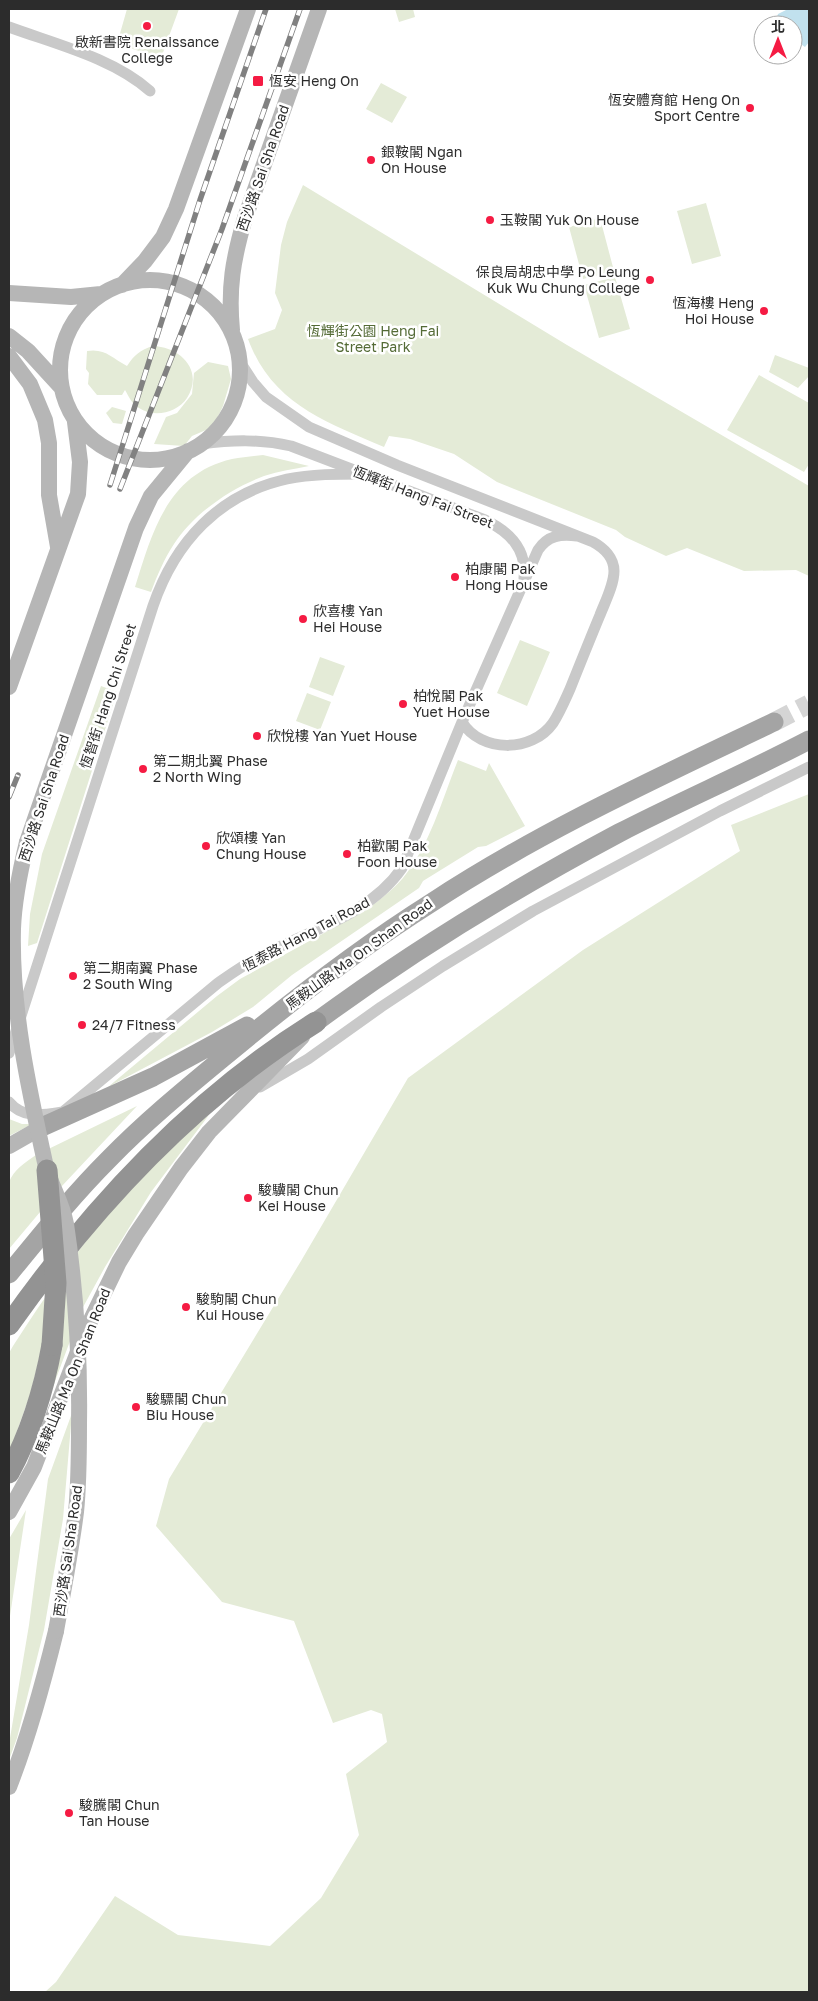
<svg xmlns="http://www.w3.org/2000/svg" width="818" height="2001" font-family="'Golos Text','Noto Sans TC',sans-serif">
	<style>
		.green { fill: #e4ebd7 }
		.water { fill: #c1e1ee }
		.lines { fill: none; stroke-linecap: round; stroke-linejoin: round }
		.primary-tunnel { stroke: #d5d5d5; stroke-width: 19; stroke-dasharray: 19 9; stroke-linecap: butt }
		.street { stroke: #c9c9c9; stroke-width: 11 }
		.secondary { stroke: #b6b6b6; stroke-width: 16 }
		.primary { stroke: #a4a4a4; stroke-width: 19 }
		.highway { stroke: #939393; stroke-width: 21 }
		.rail-casing { stroke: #818181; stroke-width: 5.5 }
		.rail { stroke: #fff; stroke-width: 4; stroke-dasharray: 11; stroke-linecap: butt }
		.secondary-bridge { stroke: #b6b6b6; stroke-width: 16 }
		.highway-bridge { stroke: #939393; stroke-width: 21 }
		.poi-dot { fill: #f51b43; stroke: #fff; stroke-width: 2 }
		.labels { text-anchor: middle; stroke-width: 5; stroke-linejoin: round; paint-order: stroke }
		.poi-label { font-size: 14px; fill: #2c2c2c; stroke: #fff; text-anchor: start }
		.street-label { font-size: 14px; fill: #2c2c2c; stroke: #fff }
		.park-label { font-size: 14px; fill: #546b36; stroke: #fff }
	</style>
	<rect width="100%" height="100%" fill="#fff"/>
	<!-- green -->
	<path class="green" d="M 127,9 L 179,9 L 161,58 L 117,44 Z
		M 395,9 L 413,9 L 415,17 L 399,22 Z
		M 381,83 L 407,97 L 392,123 L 366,109 Z
		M 303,185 L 567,345 L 809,486 L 809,576 L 796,570 L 744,571 L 687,548 L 666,556 L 625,537 L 616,530 L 497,482 L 454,454 L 410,439 L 389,436 L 384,447 C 326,422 272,404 248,339 L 275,329 L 282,310 L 275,293 L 281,245 L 287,222 Z
		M 706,203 L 721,256 L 692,264 L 677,211 Z
		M 600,218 L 614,271 L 583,279 L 569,227 Z
		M 615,277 L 630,329 L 599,338 L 584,285 Z
		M 153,346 C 181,347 204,371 187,398 C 177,413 154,418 139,408 C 132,404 129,397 125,390 L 122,395 L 97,395 L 88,384 L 89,373 L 86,369 L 87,351 C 105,348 112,358 127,366 C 134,355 140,350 153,346 Z
		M 775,355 L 809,368 L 809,376 L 798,388 L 769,372 Z
		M 208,362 L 228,366 L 231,379 L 223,406 L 213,427 L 192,436 L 184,446 L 154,444 L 166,417 L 177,413 L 192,394 L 194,373 Z
		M 759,375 L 809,403 L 809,464 L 804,472 L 727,430 Z
		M 112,407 L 126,411 L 122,424 L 113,423 L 106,413 Z
		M 263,455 L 309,466 C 294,469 279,471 264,476 C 231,488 193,514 174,544 C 164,559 157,576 151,592 L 135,587 C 152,533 167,474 232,459 C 242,457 253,456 263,455 Z
		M 520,640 L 550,652 L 527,706 L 497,693 Z
		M 320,657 L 345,666 L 333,696 L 309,687 Z
		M 101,686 L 117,692 L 37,943 L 28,946 L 30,914 L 42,854 Z
		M 307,693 L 331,702 L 320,730 L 296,721 Z
		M 458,760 L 486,771 L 489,763 L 525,826 L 486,846 L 478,847 L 423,881 L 419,888 L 292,975 L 253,1007 L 212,1032 L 108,1087 L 217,996 L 240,979 L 368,909 C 380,899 393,890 403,878 C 430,845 442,800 458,760 Z
		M 809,794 L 809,1992 L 45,1992 L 56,1982 L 115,1896 L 178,1935 L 270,1946 L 321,1898 L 359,1835 L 346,1774 L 387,1742 L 382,1714 L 371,1710 L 333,1723 L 294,1621 L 222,1602 L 156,1526 L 169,1479 L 301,1261 L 408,1078 L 583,950 L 740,851 L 731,825 Z
		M 137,1106 L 61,1187 L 9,1249 L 9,1182 C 14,1170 24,1163 36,1155 Z
		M 209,1115 L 151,1192 L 105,1267 L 82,1309 L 51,1392 L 61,1346 L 65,1307 L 42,1347 L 30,1395 L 9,1453 L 9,1353 L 13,1346 C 59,1274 109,1206 170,1146 C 182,1135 196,1125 209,1115 Z
		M 9,1119 L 22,1124 L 32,1124 L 9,1136 Z
		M 72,1413 L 63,1519 L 44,1630 L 17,1738 L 9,1760 L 9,1744 L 29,1625 L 48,1479 Z
		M 26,1510 L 10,1616 L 9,1628 L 9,1539 Z"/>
	<!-- water -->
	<path class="water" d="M 788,9 L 809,9 L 809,42 L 805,47 L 795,40 L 798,34 L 793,31 L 793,25 L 777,24 L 776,20 L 778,14 Z"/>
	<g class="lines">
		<!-- primary-tunnel -->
		<path class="primary-tunnel" d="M 774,722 L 809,704"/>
		<!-- street -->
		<path class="street" d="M 9,27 C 55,44 113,58 150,91
			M 240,362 L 253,382 L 266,397 L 309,427 L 397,465 L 593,542 C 604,548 614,558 614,571 C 614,585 605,602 600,615 C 590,639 580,664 570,689 C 565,700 560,712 553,723 C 532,753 481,753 462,722
			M 201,444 C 232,440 260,439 291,446 L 485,520 C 510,532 527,549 524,578
			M 9,1053 L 153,606 C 175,542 219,494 287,479 C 312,474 338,474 363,474
			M 260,1087 L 308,1059 L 381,1007 L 443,966 L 533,911 L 720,811 L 809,767
			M 9,1102 C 23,1119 43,1115 62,1112
			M 64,1111 L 218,983 C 234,972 249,961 267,953 C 314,929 370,914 402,868 L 462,722 L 538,550 C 548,535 561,534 577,536"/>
		<!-- secondary -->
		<path class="secondary" d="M60 370a90 90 0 1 1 180 0a90 90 0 1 1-180 0Z
			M 122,285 L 145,261 L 163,237 L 176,209 L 248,9
			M 9,293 L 71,297 L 101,294
			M 232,330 C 228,288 233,259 245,218 L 319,9
			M 9,336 L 28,351 L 61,387
			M 9,356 L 30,384 L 45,420 L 49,443 L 49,495 L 58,547
			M 9,687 L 78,494 L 80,462 L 75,422
			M 27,842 L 136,528 L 151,496 L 188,451
			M 9,1146 L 44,1126
			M 9,1512 L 34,1467 L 87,1328 L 119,1262 L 136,1234 L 181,1168 L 209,1132 L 302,1037
			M 9,1787 C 29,1736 43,1684 56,1631"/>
		<!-- primary -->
		<path class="primary" d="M 316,1022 C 412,951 514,889 619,833 C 681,801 746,773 809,740
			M 44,1126 L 153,1077 L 247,1026
			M 9,1274 C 41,1235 73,1195 109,1159 C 145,1122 184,1090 224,1057 C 290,1002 358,949 431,903 C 539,832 657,778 774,722"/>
		<!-- highway -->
		<path class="highway" d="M 9,1325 C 93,1206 192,1099 316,1022
			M 9,1473 C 30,1434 44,1389 52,1345"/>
		<defs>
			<path id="rail" d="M 110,485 L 200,200 L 266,9
				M 120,489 L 222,229 L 300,9
				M 9,797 L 18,775"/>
		</defs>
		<!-- rail casing -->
		<use href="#rail" class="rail-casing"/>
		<!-- rail -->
		<use href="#rail" class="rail"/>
		<!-- secondary-bridge -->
		<path class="secondary-bridge" d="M 27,842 C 20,871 14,900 13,929 C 11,1009 29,1090 46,1167 C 51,1186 62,1202 66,1224 C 76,1291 80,1357 79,1424 C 79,1453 79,1483 76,1512 C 71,1552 63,1592 56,1631"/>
		<!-- highway-bridge -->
		<path class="highway-bridge" d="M 47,1170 L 56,1283 L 52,1345"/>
	</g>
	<!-- markers -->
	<g class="poi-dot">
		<circle cx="147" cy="26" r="5"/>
		<rect x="252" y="75" width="12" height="12" rx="2.5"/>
		<circle cx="750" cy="108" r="5"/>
		<circle cx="371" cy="160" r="5"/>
		<circle cx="490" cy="220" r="5"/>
		<circle cx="650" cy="280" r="5"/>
		<circle cx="764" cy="311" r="5"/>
		<circle cx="455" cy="577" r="5"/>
		<circle cx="303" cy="619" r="5"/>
		<circle cx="403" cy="704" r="5"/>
		<circle cx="257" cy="736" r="5"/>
		<circle cx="143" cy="769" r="5"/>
		<circle cx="206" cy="846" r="5"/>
		<circle cx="347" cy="854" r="5"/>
		<circle cx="73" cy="976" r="5"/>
		<circle cx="82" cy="1025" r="5"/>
		<circle cx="248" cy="1198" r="5"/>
		<circle cx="186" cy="1307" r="5"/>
		<circle cx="136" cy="1407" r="5"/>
		<circle cx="69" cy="1813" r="5"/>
	</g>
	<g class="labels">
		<!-- poi labels -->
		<g class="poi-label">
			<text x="147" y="47" text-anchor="middle">啟新書院 Renaissance<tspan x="147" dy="16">College</tspan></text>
			<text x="269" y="86">恆安 Heng On</text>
			<text x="740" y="105" text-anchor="end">恆安體育館 Heng On<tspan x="740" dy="16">Sport Centre</tspan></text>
			<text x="381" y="157">銀鞍閣 Ngan<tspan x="381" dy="16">On House</tspan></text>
			<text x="500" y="225">玉鞍閣 Yuk On House</text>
			<text x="640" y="277" text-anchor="end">保良局胡忠中學 Po Leung<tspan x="640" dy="16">Kuk Wu Chung College</tspan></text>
			<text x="754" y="308" text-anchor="end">恆海樓 Heng<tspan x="754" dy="16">Hoi House</tspan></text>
			<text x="465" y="574">柏康閣 Pak<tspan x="465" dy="16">Hong House</tspan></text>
			<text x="313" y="616">欣喜樓 Yan<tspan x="313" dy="16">Hei House</tspan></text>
			<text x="413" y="701">柏悅閣 Pak<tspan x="413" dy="16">Yuet House</tspan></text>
			<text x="267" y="741">欣悅樓 Yan Yuet House</text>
			<text x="153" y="766">第二期北翼 Phase<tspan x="153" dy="16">2 North Wing</tspan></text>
			<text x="216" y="843">欣頌樓 Yan<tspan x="216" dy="16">Chung House</tspan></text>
			<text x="357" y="851">柏歡閣 Pak<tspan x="357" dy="16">Foon House</tspan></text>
			<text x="83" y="973">第二期南翼 Phase<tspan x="83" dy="16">2 South Wing</tspan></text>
			<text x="92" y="1030">24/7 Fitness</text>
			<text x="258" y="1195">駿驥閣 Chun<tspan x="258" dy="16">Kei House</tspan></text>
			<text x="196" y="1304">駿駒閣 Chun<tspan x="196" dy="16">Kui House</tspan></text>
			<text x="146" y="1404">駿驃閣 Chun<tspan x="146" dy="16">Biu House</tspan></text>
			<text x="79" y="1810">駿騰閣 Chun<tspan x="79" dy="16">Tan House</tspan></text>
		</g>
		<!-- street labels -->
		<g class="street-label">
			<text transform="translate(263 168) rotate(-71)" y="5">西沙路 Sai Sha Road</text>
			<text transform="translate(423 497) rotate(21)" y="5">恆輝街 Hang Fai Street</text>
			<text transform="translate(108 696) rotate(-72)" y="5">恆智街 Hang Chi Street</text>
			<text transform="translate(44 798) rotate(-72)" y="5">西沙路 Sai Sha Road</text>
			<text transform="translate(306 934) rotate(-28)" y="5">恆泰路 Hang Tai Road</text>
			<text transform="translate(359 954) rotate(-36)" y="5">馬鞍山路 Ma On Shan Road</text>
			<text transform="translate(73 1371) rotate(-68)" y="5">馬鞍山路 Ma On Shan Road</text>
			<text transform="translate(68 1551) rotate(-82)" y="5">西沙路 Sai Sha Road</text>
		</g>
		<!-- park labels -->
		<g class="park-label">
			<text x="373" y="336">恆輝街公園 Heng Fai<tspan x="373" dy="16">Street Park</tspan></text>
		</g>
	</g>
	<!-- border -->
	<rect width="818" height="2001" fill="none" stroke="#2c2c2c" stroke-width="20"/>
	<!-- north arrow -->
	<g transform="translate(778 40)"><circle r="24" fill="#ffffff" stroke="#ababab"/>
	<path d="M0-4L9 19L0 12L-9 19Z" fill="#f51b43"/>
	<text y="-8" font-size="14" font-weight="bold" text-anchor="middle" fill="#2c2c2c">北</text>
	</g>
</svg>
